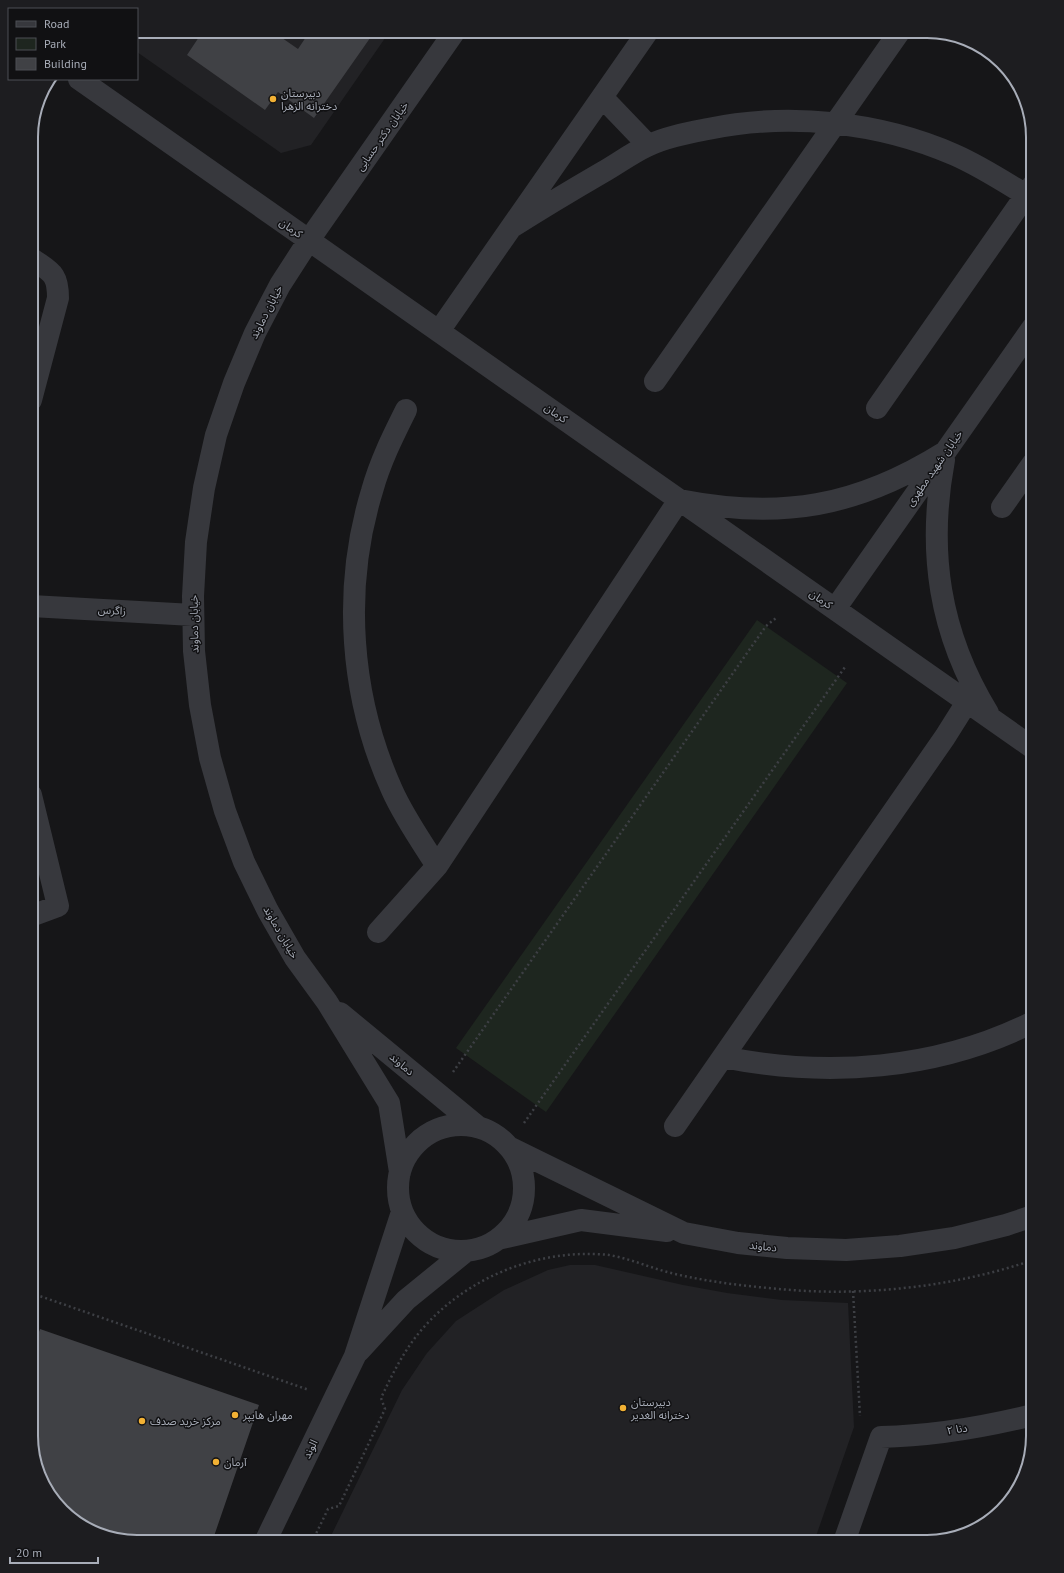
<svg xmlns="http://www.w3.org/2000/svg" width="1064" height="1573" font-family="'PT Sans','Noto Sans Arabic',sans-serif">
	<style>
		.built { fill: #222225 }
		.green { fill: #1e261f }
		.building { fill: #404145 }
		.lines { fill: none; stroke-linecap: round; stroke-linejoin: round }
		.path { stroke: #3d3f44; stroke-width: 2.5; stroke-dasharray: 2 3; stroke-linecap: butt }
		.minor { stroke: #37383d; stroke-width: 22 }
		.poi-dot { fill: #f2b134; stroke: #111113; stroke-width: 1.5 }
		.labels { text-anchor: middle; stroke-width: 3; stroke-linejoin: round; paint-order: stroke }
		.poi-label { font-size: 11px; fill: #a8adb8; stroke: #111113; text-anchor: start }
		.street-label { font-size: 11px; fill: #a8adb8; stroke: #111113 }
		.rim { fill: none; stroke: #a8adb8; stroke-width: 2 }
	</style>
	<rect width="100%" height="100%" fill="#161618"/>
	<!-- built -->
	<path class="built" d="M 137,31 L 390,31 L 311,145 L 281,153 L 137,52 Z
		M 570,1265 L 595,1265 L 683,1285 L 727,1293 L 782,1300 L 848,1303 L 854,1427 L 814,1542 L 328,1542 L 402,1390 L 427,1353 L 456,1321 L 504,1290 L 548,1270 Z"/>
	<!-- green -->
	<path class="green" d="M 757,620 L 847,683 L 546,1112 L 456,1048 Z"/>
	<!-- building -->
	<path class="building" d="M 191,31 L 272,31 L 298,49 L 310,31 L 375,31 L 314,118 L 278,92 L 265,110 L 187,55 L 199,37 Z
		M 40,1329 L 259,1405 L 212,1542 L 130,1542 L 78,1524 L 45,1489 L 31,1436 L 31,1354 Z"/>
	<g class="lines">
		<!-- path -->
		<path class="path" d="M 453,1072 L 766,626 L 776,618
			M 524,1123 L 845,667
			M 853,1291 L 860,1416
			M 31,1293 L 309,1390
			M 312,1542 L 328,1509 L 339,1506 L 385,1409 L 381,1398 C 393,1373 405,1348 424,1327 C 464,1282 524,1255 584,1254 C 592,1254 601,1254 609,1255 C 632,1259 653,1269 675,1274 C 710,1282 744,1286 779,1289 C 862,1297 955,1287 1033,1260"/>
		<!-- minor -->
		<path class="minor" d="M 79,79 L 1033,748
			M 602,97 L 648,145
			M 512,227 C 542,208 572,190 603,172 C 617,164 632,153 647,146 C 666,137 688,133 708,129 C 789,112 880,122 955,155 C 980,166 1003,181 1026,195
			M 439,331 L 648,31
			M 655,381 L 900,31
			M 31,400 L 58,298 C 58,272 50,272 31,258
			M 877,408 L 1033,185
			M 406,410 C 393,436 380,462 372,491 C 342,589 350,697 392,790 C 404,817 421,841 437,866
			M 944,460 C 927,551 939,633 988,713
			M 1002,507 L 1033,463
			M 31,606 L 193,615
			M 835,609 L 1033,327
			M 31,916 L 58,906 L 31,795
			M 378,932 L 437,866 L 679,500 C 781,520 857,507 945,452
			M 340,1013 L 477,1126
			M 723,1057 C 827,1078 937,1070 1033,1022
			M398 1188a63 63 0 1 1 126 0a63 63 0 1 1-126 0Z
			M 675,1126 L 945,737 L 967,702
			M 511,1148 L 684,1233 L 738,1243 L 787,1248 L 846,1250 L 900,1246 L 954,1238 L 1006,1225 L 1033,1216
			M 400,1172 L 389,1103 L 327,1002 L 295,958 L 268,911 L 244,862 L 225,811 L 210,758 L 200,705 L 194,651 L 193,596 L 196,542 L 204,488 L 216,435 L 234,383 L 255,333 L 280,285 L 309,240 L 455,31
			M 502,1238 L 581,1220 L 667,1231
			M 359,1351 L 406,1300 L 465,1252
			M 265,1542 L 355,1356 L 402,1212
			M 844,1542 L 881,1437 C 931,1436 984,1427 1033,1415"/>
	</g>
	<!-- markers -->
	<g class="poi-dot">
		<circle cx="273" cy="99" r="4"/>
		<circle cx="623" cy="1408" r="4"/>
		<circle cx="235" cy="1415" r="4"/>
		<circle cx="142" cy="1421" r="4"/>
		<circle cx="216" cy="1462" r="4"/>
	</g>
	<g class="labels">
		<!-- poi labels -->
		<g class="poi-label">
			<text x="281" y="97">دبیرستان<tspan x="281" dy="13">دخترانه الزهرا</tspan></text>
			<text x="631" y="1406">دبیرستان<tspan x="631" dy="13">دخترانه الغدیر</tspan></text>
			<text x="243" y="1419">مهران هایپر</text>
			<text x="150" y="1425">مرکز خرید صدف</text>
			<text x="224" y="1466">آرمان</text>
		</g>
		<!-- street labels -->
		<g class="street-label">
			<text transform="translate(382 136) rotate(-55)" y="4">خیابان دکتر حسابی</text>
			<text transform="translate(291 228) rotate(35)" y="4">کرمان</text>
			<text transform="translate(266 312) rotate(-63)" y="4">خیابان دماوند</text>
			<text transform="translate(556 413) rotate(35)" y="4">کرمان</text>
			<text transform="translate(934 468) rotate(-55)" y="4">خیابان شهید مطهری</text>
			<text transform="translate(821 599) rotate(35)" y="4">کرمان</text>
			<text transform="translate(112 610) rotate(3)" y="4">زاگرس</text>
			<text transform="translate(194 624) rotate(-91)" y="4">خیابان دماوند</text>
			<text transform="translate(281 932) rotate(60)" y="4">خیابان دماوند</text>
			<text transform="translate(402 1064) rotate(40)" y="4">دماوند</text>
			<text transform="translate(763 1246) rotate(6)" y="4">دماوند</text>
			<text transform="translate(957 1429) rotate(-9)" y="4">دنا ۲</text>
			<text transform="translate(310 1449) rotate(-64)" y="4">الوند</text>
		</g>
	</g>
	<!-- crop -->
	<path d="M0 0H1064V1573H0ZM137 38H927A99 99 0 0 1 1026 137V1436A99 99 0 0 1 927 1535H137A99 99 0 0 1 38 1436V137A99 99 0 0 1 137 38Z" fill="#1d1d20" fill-rule="evenodd"/>
	<path class="rim" d="M137 38H927A99 99 0 0 1 1026 137V1436A99 99 0 0 1 927 1535H137A99 99 0 0 1 38 1436V137A99 99 0 0 1 137 38Z"/>
	<!-- legend -->
	<rect x="8" y="8" width="130" height="72" fill="#111113" stroke="#4d4f55"/>
	<rect x="16" y="21" width="20" height="6" fill="#37383d" stroke="#4d4f55"/>
	<text x="44" y="28" font-size="12" fill="#a8adb8">Road</text>
	<rect x="16" y="38" width="20" height="12" fill="#1e261f" stroke="#4d4f55"/>
	<text x="44" y="48" font-size="12" fill="#a8adb8">Park</text>
	<rect x="16" y="58" width="20" height="12" fill="#404145" stroke="#4d4f55"/>
	<text x="44" y="68" font-size="12" fill="#a8adb8">Building</text>
	<!-- scale -->
	<path d="M10 1557v6h88v-6" fill="none" stroke="#a8adb8" stroke-width="2"/>
	<text x="16" y="1557" font-size="12" fill="#a8adb8" stroke="#111113" stroke-width="3" paint-order="stroke">20 m</text>
</svg>
